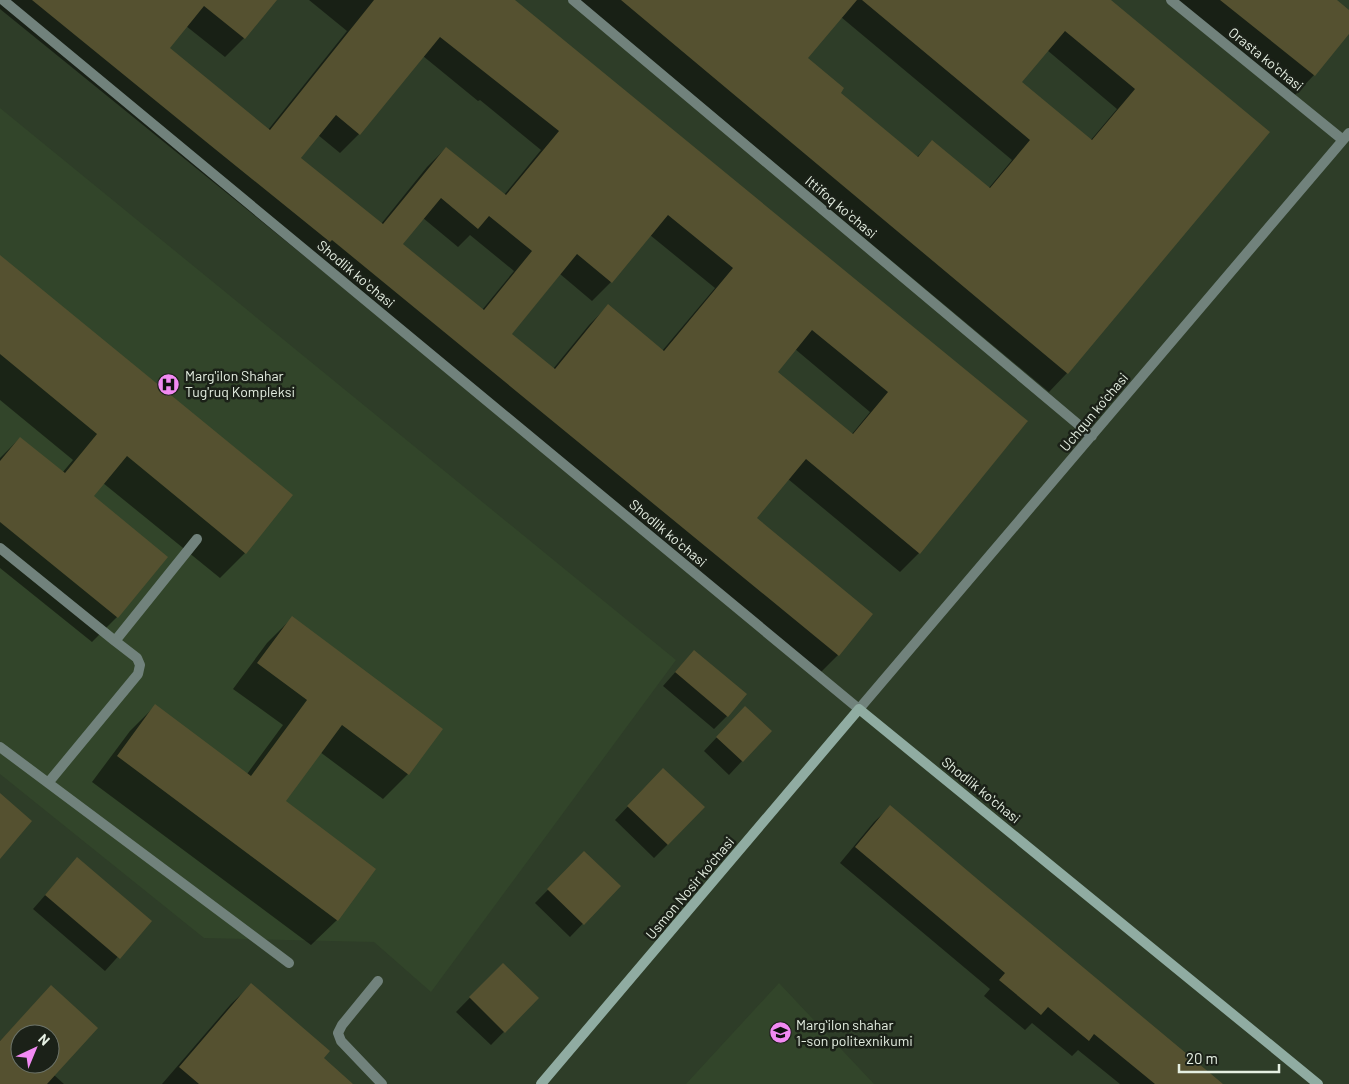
<svg xmlns="http://www.w3.org/2000/svg" width="1349" height="1084" font-family="Barlow,sans-serif">
	<style>
		.built { fill: #32452a }
		.shadow { fill: #0007; fill-rule: evenodd }
		.building { fill: #555130; fill-rule: evenodd }
		.lines { fill: none; stroke-linecap: round; stroke-linejoin: round }
		.service { stroke: #71827c; stroke-width: 10 }
		.minor { stroke: #71827c; stroke-width: 10 }
		.tertiary { stroke: #71827c; stroke-width: 10 }
		.secondary { stroke: #90aca2; stroke-width: 10 }
		.labels { text-anchor: middle; stroke-width: 5; stroke-linejoin: round; paint-order: stroke }
		.street-label { font-size: 14px; fill: #e5efe2; stroke: #1b2118 }
		.poi-label { font-size: 14px; fill: #e5efe2; stroke: #1b2118; text-anchor: start }
	</style>
	<rect width="100%" height="100%" fill="#2e3d28"/>
	<!-- built -->
	<path class="built" d="M 0,108 L 676,660 L 431,992 L 374,942 L 204,938 L 0,774 Z
		M 779,983 L 874,1084 L 686,1084 Z"/>
	<!-- shadow -->
	<path class="shadow" d="M 0,0 L 275,0 L 244,38 L 225,57 L 186,26 L 168,48 L 268,130 L 347,31 L 309,0 L 513,0 L 1027,422 L 919,553 L 900,572 L 788,479 L 755,518 L 838,655 L 819,674 L 0,9 ZM 423,56 L 478,101 L 480,100 L 541,150 L 504,195 L 446,148 L 427,167 L 381,224 L 300,159 L 318,135 L 340,153 L 359,134 ZM 423,218 L 458,247 L 470,235 L 514,271 L 482,310 L 402,244 ZM 650,235 L 715,288 L 662,351 L 608,306 L 589,325 L 553,369 L 511,334 L 560,274 L 592,301 L 611,282 ZM 795,349 L 870,412 L 852,434 L 776,372 Z
		M 579,0 L 1109,0 L 1268,133 L 1067,373 L 1049,392 ZM 841,17 L 1012,160 L 988,189 L 932,142 L 917,157 L 839,93 L 806,58 ZM 1047,50 L 1117,109 L 1090,141 L 1020,82 Z
		M 1172,0 L 1335,0 L 1349,11 L 1349,32 L 1314,75 L 1293,97 Z
		M 0,257 L 245,553 L 220,578 L 103,483 L 92,497 L 166,557 L 117,617 L 92,642 L 0,568 L 0,458 L 20,438 L 62,473 L 73,460 L 0,400 Z
		M 292,618 L 408,774 L 383,799 L 320,752 L 284,802 L 374,869 L 337,920 L 311,945 L 92,782 L 130,731 L 155,706 L 247,774 L 283,725 L 233,689 L 267,643 Z
		M 694,651 L 727,716 L 714,729 L 663,686 Z
		M 732,721 L 770,731 L 729,775 L 704,751 Z
		M 650,783 L 668,844 L 654,858 L 615,820 Z
		M 890,807 L 1221,1084 L 1120,1084 L 1078,1050 L 1072,1056 L 1032,1023 L 1025,1030 L 984,996 L 990,989 L 840,863 L 874,822 Z
		M 584,853 L 619,886 L 570,937 L 535,903 Z
		M 77,859 L 150,921 L 105,971 L 33,909 Z
		M 503,964 L 537,998 L 491,1045 L 456,1012 Z
		M 251,985 L 322,1058 L 351,1084 L 162,1084 L 231,1004 Z
		M 51,987 L 54,1075 L 64,1084 L 0,1084 L 0,1041 ZM 20,1034 L 50,1034 L 50,1064 L 20,1064 Z"/>
	<!-- building -->
	<path class="building" d="M 32,0 L 277,0 L 245,39 L 204,6 L 170,48 L 270,130 L 374,0 L 515,0 L 1028,421 L 920,554 L 806,459 L 757,518 L 873,614 L 839,656 L 332,240 L 330,242 L 210,145 ZM 440,37 L 559,131 L 506,195 L 446,147 L 383,224 L 301,158 L 336,115 L 360,135 ZM 441,198 L 478,229 L 489,216 L 532,251 L 484,310 L 403,244 ZM 668,215 L 733,268 L 664,351 L 608,304 L 555,369 L 512,334 L 577,254 L 612,283 ZM 812,330 L 888,392 L 853,434 L 778,372 Z
		M 621,0 L 857,0 L 808,58 L 844,88 L 841,93 L 918,157 L 932,140 L 990,188 L 1030,140 L 862,0 L 1111,0 L 1270,132 L 1068,374 ZM 1065,31 L 1135,89 L 1092,140 L 1022,82 Z
		M 1220,0 L 1337,0 L 1349,10 L 1349,34 L 1315,76 Z
		M 0,255 L 293,495 L 246,554 L 127,456 L 94,496 L 168,557 L 118,618 L 0,522 L 0,461 L 20,437 L 65,473 L 97,434 L 0,354 Z
		M 292,616 L 443,729 L 409,775 L 342,725 L 286,801 L 376,869 L 338,921 L 117,756 L 155,704 L 251,776 L 307,700 L 257,663 Z
		M 694,650 L 747,694 L 728,717 L 675,672 Z
		M 745,706 L 772,731 L 743,762 L 716,737 Z
		M 663,768 L 705,807 L 668,845 L 627,806 Z
		M 0,793 L 32,821 L 0,859 Z
		M 890,805 L 982,883 L 1223,1084 L 1155,1084 L 1094,1034 L 1089,1041 L 1048,1007 L 1041,1015 L 999,980 L 1005,973 L 855,847 Z
		M 584,851 L 621,886 L 584,925 L 547,889 Z
		M 77,857 L 152,921 L 120,959 L 45,895 Z
		M 503,963 L 539,998 L 505,1033 L 469,997 Z
		M 251,983 L 330,1051 L 324,1058 L 353,1084 L 199,1084 L 179,1067 Z
		M 51,985 L 98,1028 L 47,1084 L 0,1084 L 0,1041 ZM 20,1034 L 50,1034 L 50,1064 L 20,1064 Z"/>
	<g class="lines">
		<!-- service -->
		<path class="service" d="M 0,548 L 115,641 L 197,539
			M 0,747 L 289,963
			M 48,783 L 138,674 L 140,665 L 137,658 L 115,641
			M 378,981 L 342,1025 L 338,1033 L 341,1041 L 382,1084"/>
		<!-- minor -->
		<path class="minor" d="M 573,0 L 1092,436
			M 1171,0 L 1343,140
			M 859,709 L 1349,133"/>
		<!-- tertiary -->
		<path class="tertiary" d="M 3,0 L 859,709"/>
		<!-- secondary -->
		<path class="secondary" d="M 541,1084 L 859,709 L 1318,1084"/>
	</g>
	<!-- icons -->
	<defs>
		<symbol id="hospital-disc" viewBox="-11 -11 22 22"><circle r="9.5" fill="#f28af3" stroke="#1b2118"/><path d="M-5-5h3v3.5h4V-5h3V5h-3V1.5h-4V5h-3Z" fill="#111"/></symbol>
		<symbol id="school-disc" viewBox="-11 -11 22 22"><circle r="9.5" fill="#f28af3" stroke="#1b2118"/><path d="M0-5L7-2L0 1L-7-2ZM-4 1L0 2.5L4 1V4Q0 6-4 4Z" fill="#111"/></symbol>
	</defs>
	<g fill-rule="evenodd">
		<use href="#hospital-disc" x="156" y="372" width="25" height="25"/>
		<use href="#school-disc" x="768" y="1020" width="25" height="25"/>
	</g>
	<g class="labels">
		<!-- street labels -->
		<g class="street-label">
			<text transform="translate(1266 59) rotate(39)" y="5">Orasta koʻchasi</text>
			<text transform="translate(841 207) rotate(40)" y="5">Ittifoq koʻchasi</text>
			<text transform="translate(356 274) rotate(40)" y="5">Shodlik koʻchasi</text>
			<text transform="translate(1094 412) rotate(-50)" y="5">Uchqun ko'chasi</text>
			<text transform="translate(668 533) rotate(40)" y="5">Shodlik koʻchasi</text>
			<text transform="translate(981 790) rotate(39)" y="5">Shodlik koʻchasi</text>
			<text transform="translate(690 888) rotate(-50)" y="5">Usmon Nosir ko‘chasi</text>
		</g>
		<!-- poi labels -->
		<g class="poi-label">
			<text x="185" y="381">Marg'ilon Shahar<tspan x="185" dy="16">Tug'ruq Kompleksi</tspan></text>
			<text x="796" y="1030">Margʻilon shahar<tspan x="796" dy="16">1-son politexnikumi</tspan></text>
		</g>
	</g>
	<!-- north arrow -->
	<g transform="translate(35 1049) rotate(44)"><circle r="24" fill="#1b2118" stroke="#6c7369"/>
	<path d="M0-4L9 19L0 12L-9 19Z" fill="#f28af3"/>
	<text y="-8" font-size="14" font-weight="bold" text-anchor="middle" fill="#e5efe2">N</text>
	</g>
	<!-- scale -->
	<path d="M1179 1064v8h100v-8" fill="none" stroke="#e5efe2" stroke-width="2.5"/>
	<text x="1186" y="1064" font-size="15" fill="#e5efe2" stroke="#1b2118" stroke-width="4" paint-order="stroke">20 m</text>
</svg>
